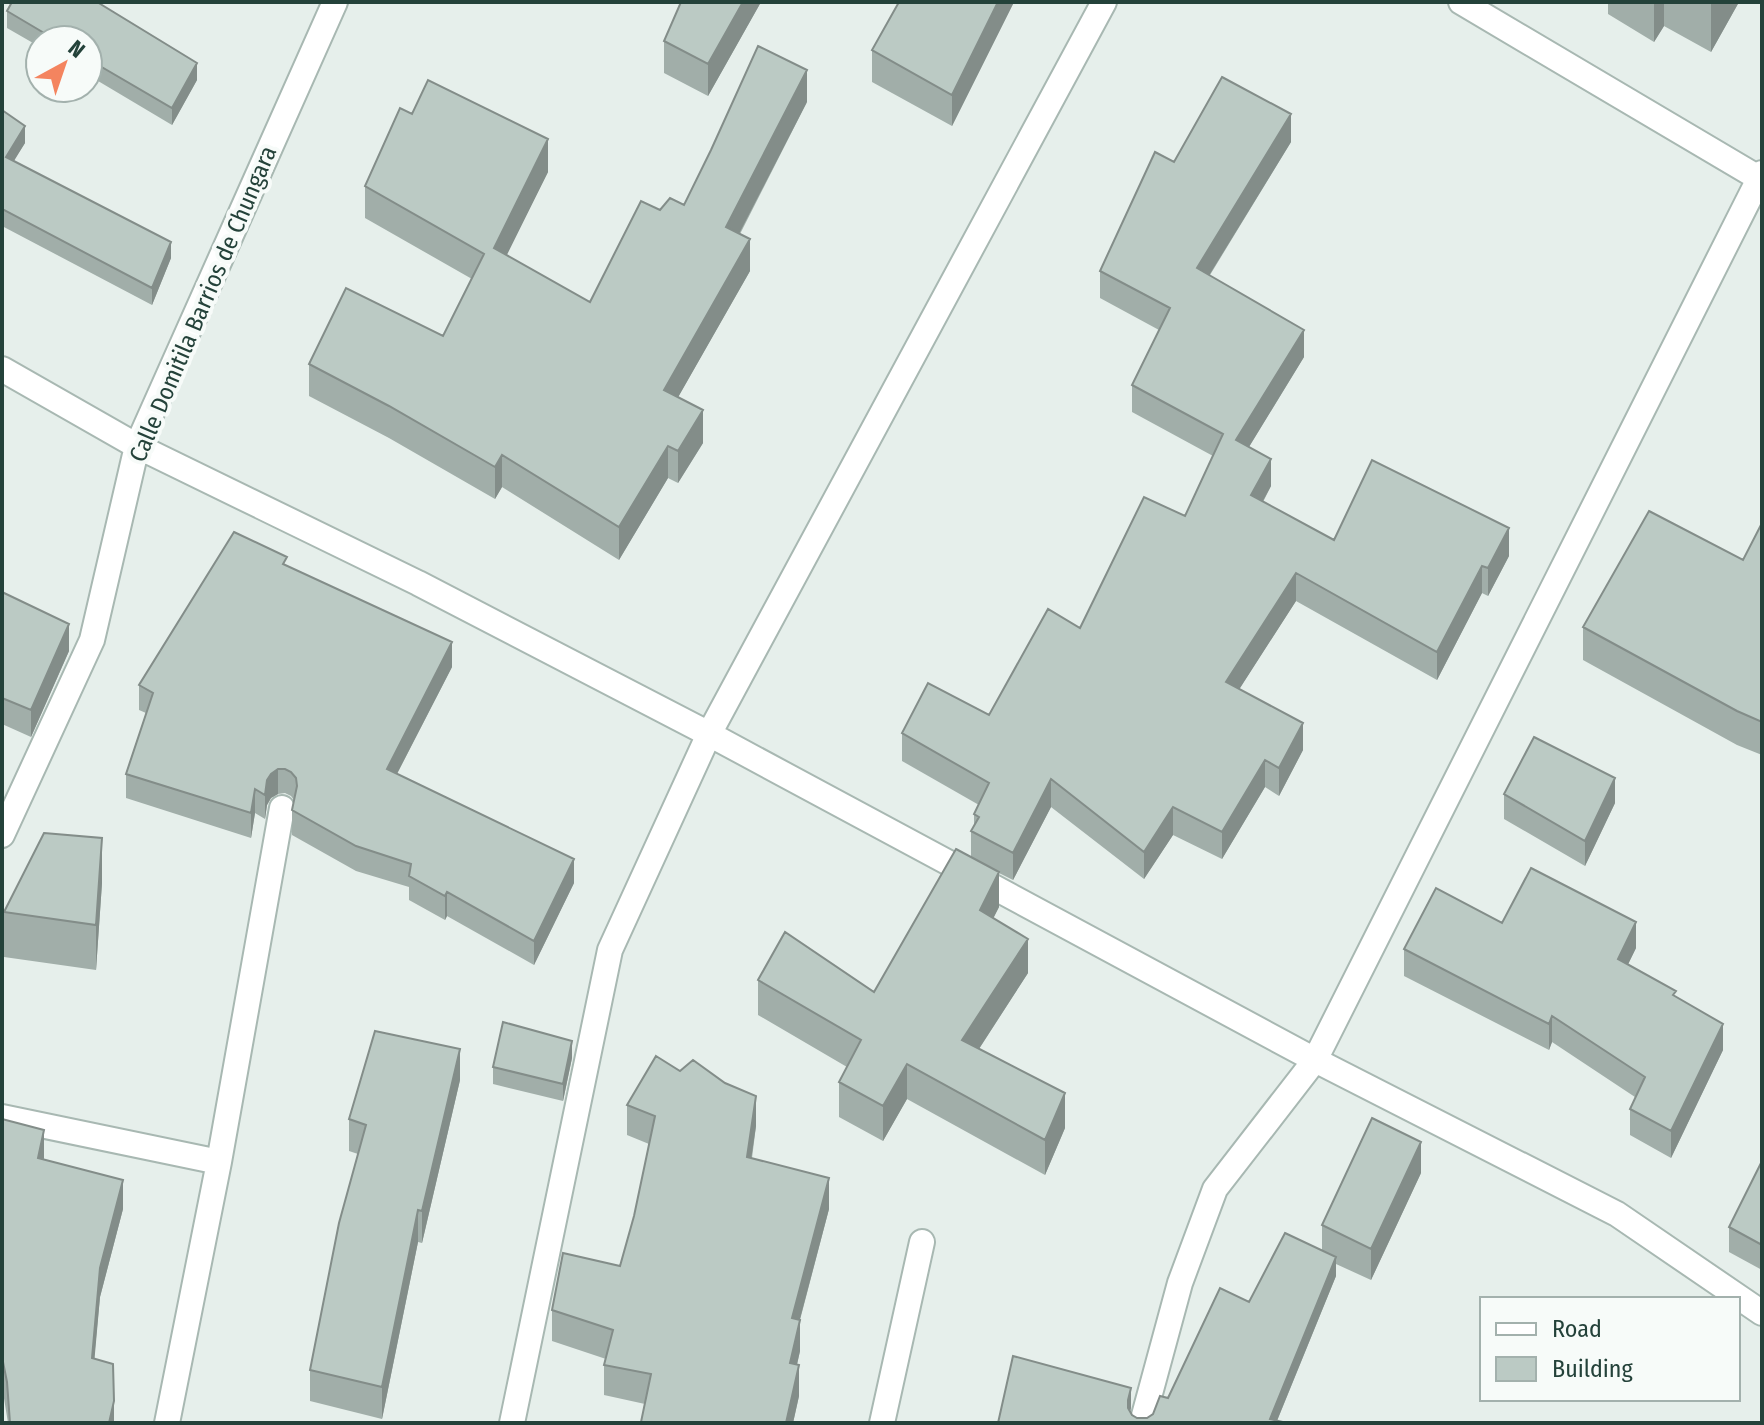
<svg xmlns="http://www.w3.org/2000/svg" width="1764" height="1425" font-family="'Fira Sans Condensed',sans-serif">
	<style>
		.lines { fill: none; stroke-linecap: round; stroke-linejoin: round }
		.street-casing { stroke: #a8b8b2; stroke-width: 28 }
		.street { stroke: #fff; stroke-width: 24 }
		.wall { fill: #a1aea9 }
		.shaded-wall { fill: #838d89 }
		.building { fill: #bbcac4; stroke: #838d89; stroke-width: 2 }
		.labels { text-anchor: middle; stroke-width: 8; stroke-linejoin: round; paint-order: stroke }
		.street-label { font-size: 24px; fill: #24423a; stroke: #f7fbf9 }
	</style>
	<rect width="100%" height="100%" fill="#e6efeb"/>
	<g class="lines">
		<defs>
			<path id="street" d="M 1461,2 L 1762,180
				M 2,369 L 137,446 L 418,583 L 709,734 L 1315,1060 L 1617,1214 L 1762,1313
				M 2,835 L 92,640 L 137,446 L 335,2
				M 2,1117 L 219,1162
				M 167,1423 L 219,1162 L 282,808
				M 512,1423 L 610,950 L 709,734 L 1104,2
				M 882,1423 L 922,1242
				M 1142,1423 L 1180,1283 L 1215,1189 L 1315,1060 L 1762,173"/>
		</defs>
		<!-- street casing -->
		<use href="#street" class="street-casing"/>
		<!-- street -->
		<use href="#street" class="street"/>
	</g>
	<!-- wall -->
	<path class="wall" d="M 12,2 L 97,2 L 197,63 L 197,80 L 172,125 L 88,75 L 88,40 L 40,40 L 40,47 L 7,28 L 7,11 Z
		M 761,2 L 708,96 L 664,73 L 664,41 Z
		M 899,2 L 1014,2 L 952,126 L 872,82 L 872,50 Z
		M 1608,2 L 1739,2 L 1711,52 L 1664,26 L 1654,42 L 1608,14 Z
		M 807,102 L 740,234 L 750,271 L 678,397 L 703,443 L 678,483 L 668,478 L 619,560 L 502,487 L 495,499 L 389,438 L 309,396 L 309,364 L 443,336 L 472,279 L 365,218 L 365,186 L 412,114 L 548,172 L 506,255 L 590,302 L 660,210 L 684,205 Z
		M 2,110 L 25,143 L 13,161 L 171,258 L 152,305 L 2,226 Z
		M 1291,142 L 1210,275 L 1304,357 L 1249,447 L 1271,486 L 1263,502 L 1334,540 L 1509,556 L 1488,596 L 1482,593 L 1437,680 L 1296,601 L 1239,689 L 1303,750 L 1279,796 L 1265,787 L 1222,859 L 1173,835 L 1144,879 L 1051,807 L 1013,880 L 999,873 L 999,907 L 993,918 L 1028,973 L 979,1049 L 1065,1128 L 1045,1175 L 907,1099 L 883,1141 L 839,1117 L 839,1082 L 847,1067 L 758,1015 L 758,980 L 874,992 L 971,857 L 971,831 L 974,826 L 974,814 L 979,805 L 902,761 L 902,733 L 989,715 L 1080,628 L 1185,516 L 1213,456 L 1132,412 L 1132,385 L 1159,330 L 1100,298 L 1100,271 L 1174,162 Z
		M 1762,523 L 1762,755 L 1737,745 L 1583,660 L 1583,627 L 1743,560 Z
		M 287,566 L 452,667 L 397,774 L 574,883 L 534,965 L 447,916 L 445,920 L 409,900 L 409,887 L 356,871 L 292,835 L 292,810 L 294,800 L 291,796 L 285,793 L 278,794 L 271,798 L 267,805 L 265,819 L 255,813 L 251,838 L 126,798 L 126,774 L 146,713 L 139,710 L 139,685 Z
		M 2,592 L 69,651 L 31,737 L 2,724 Z
		M 1504,794 L 1615,803 L 1585,866 L 1504,819 Z
		M 102,883 L 96,970 L 4,957 L 4,912 Z
		M 1502,923 L 1636,948 L 1628,964 L 1676,997 L 1723,1050 L 1671,1158 L 1630,1135 L 1630,1109 L 1635,1097 L 1552,1042 L 1549,1050 L 1404,976 L 1404,949 Z
		M 572,1058 L 563,1101 L 493,1084 L 493,1067 Z
		M 460,1080 L 422,1243 L 418,1242 L 382,1419 L 310,1401 L 310,1370 L 358,1154 L 349,1151 L 349,1119 Z
		M 627,1105 L 756,1126 L 752,1158 L 829,1209 L 800,1320 L 800,1351 L 797,1365 L 799,1396 L 793,1423 L 641,1423 L 645,1404 L 604,1395 L 604,1365 L 606,1359 L 552,1341 L 552,1310 L 620,1266 L 634,1216 L 649,1144 L 627,1135 Z
		M 2,1119 L 44,1160 L 123,1209 L 100,1297 L 94,1359 L 114,1423 L 8,1423 L 2,1386 Z
		M 1762,1161 L 1762,1270 L 1729,1252 L 1729,1227 Z
		M 1421,1173 L 1371,1280 L 1336,1264 L 1336,1276 L 1277,1421 L 998,1423 L 1131,1408 L 1130,1411 L 1132,1415 L 1137,1418 L 1147,1418 L 1153,1414 L 1168,1398 L 1249,1302 L 1322,1250 L 1322,1225 Z"/>
	<!-- shaded-wall -->
	<path class="shaded-wall" d="M 743,2 L 761,2 L 708,96 L 708,64 Z
		M 998,2 L 1014,2 L 952,126 L 952,95 Z
		M 1654,2 L 1664,2 L 1664,26 L 1654,42 Z
		M 1711,2 L 1739,2 L 1711,52 Z
		M 197,63 L 197,80 L 172,125 L 172,108 Z
		M 807,70 L 807,102 L 726,259 L 726,227 Z
		M 1291,114 L 1291,142 L 1197,295 L 1197,268 Z
		M 25,126 L 25,143 L 6,174 L 6,157 Z
		M 548,139 L 548,172 L 494,281 L 494,248 Z
		M 750,239 L 750,271 L 664,422 L 664,390 Z
		M 171,242 L 171,258 L 152,305 L 152,288 Z
		M 1304,330 L 1304,357 L 1236,468 L 1236,440 Z
		M 703,410 L 703,443 L 678,483 L 678,451 Z
		M 668,446 L 668,478 L 619,560 L 619,527 Z
		M 502,455 L 502,487 L 495,499 L 495,467 Z
		M 1271,459 L 1271,486 L 1251,523 L 1251,495 Z
		M 1509,528 L 1509,556 L 1488,596 L 1488,568 Z
		M 1482,566 L 1482,593 L 1437,680 L 1437,652 Z
		M 1296,573 L 1296,601 L 1226,710 L 1226,682 Z
		M 69,624 L 69,651 L 31,737 L 31,710 Z
		M 452,642 L 452,667 L 387,793 L 387,769 Z
		M 1303,723 L 1303,750 L 1279,796 L 1279,768 Z
		M 1265,760 L 1265,787 L 1222,859 L 1222,832 Z
		M 278,769 L 278,794 L 271,798 L 267,805 L 265,819 L 265,795 L 267,780 L 271,774 Z
		M 1615,778 L 1615,803 L 1585,866 L 1585,841 Z
		M 1051,779 L 1051,807 L 1013,880 L 1013,853 Z
		M 255,789 L 255,813 L 251,838 L 251,813 Z
		M 1173,807 L 1173,835 L 1144,879 L 1144,852 Z
		M 102,838 L 102,883 L 96,970 L 96,925 Z
		M 574,859 L 574,883 L 534,965 L 534,941 Z
		M 999,872 L 999,907 L 980,945 L 980,910 Z
		M 447,892 L 447,916 L 445,920 L 445,896 Z
		M 1636,922 L 1636,948 L 1618,985 L 1618,959 Z
		M 1028,939 L 1028,973 L 962,1075 L 962,1040 Z
		M 1552,1016 L 1552,1042 L 1549,1050 L 1549,1024 Z
		M 1723,1024 L 1723,1050 L 1671,1158 L 1671,1131 Z
		M 572,1041 L 572,1058 L 563,1101 L 563,1084 Z
		M 460,1049 L 460,1080 L 422,1243 L 422,1211 Z
		M 907,1064 L 907,1099 L 883,1141 L 883,1106 Z
		M 1065,1093 L 1065,1128 L 1045,1175 L 1045,1140 Z
		M 756,1096 L 756,1126 L 747,1187 L 747,1157 Z
		M 44,1130 L 44,1159 L 38,1158 Z
		M 1421,1142 L 1421,1173 L 1371,1280 L 1371,1249 Z
		M 829,1178 L 829,1209 L 792,1349 L 792,1318 Z
		M 123,1180 L 123,1209 L 100,1297 L 92,1387 L 92,1358 L 100,1268 Z
		M 418,1210 L 418,1242 L 382,1419 L 382,1387 Z
		M 1336,1257 L 1336,1276 L 1276,1423 L 1270,1419 Z
		M 800,1320 L 800,1351 L 790,1394 L 790,1363 Z
		M 799,1365 L 799,1396 L 793,1423 L 786,1423 Z
		M 1131,1388 L 1131,1408 L 1128,1419 L 1128,1400 Z
		M 114,1401 L 114,1423 L 109,1423 Z"/>
	<!-- building -->
	<path class="building" d="M 12,2 L 97,2 L 197,63 L 172,108 L 88,59 L 88,40 L 56,40 L 7,11 Z
		M 681,2 L 743,2 L 708,64 L 664,41 Z
		M 899,2 L 998,2 L 952,95 L 872,50 Z
		M 758,46 L 807,70 L 726,227 L 750,239 L 664,390 L 703,410 L 678,451 L 668,446 L 619,527 L 502,455 L 495,467 L 389,406 L 309,364 L 346,288 L 443,336 L 484,254 L 365,186 L 400,108 L 412,114 L 428,80 L 548,139 L 494,248 L 590,302 L 641,201 L 660,210 L 670,198 L 684,205 L 711,150 Z
		M 1222,77 L 1291,114 L 1197,268 L 1304,330 L 1236,440 L 1271,459 L 1251,495 L 1334,540 L 1372,460 L 1509,528 L 1488,568 L 1482,566 L 1437,652 L 1296,573 L 1226,682 L 1303,723 L 1279,768 L 1265,760 L 1222,832 L 1173,807 L 1144,852 L 1051,779 L 1013,853 L 971,831 L 979,817 L 974,814 L 989,783 L 902,733 L 928,683 L 989,715 L 1048,609 L 1080,628 L 1144,497 L 1185,516 L 1223,434 L 1132,385 L 1170,308 L 1100,271 L 1155,152 L 1174,162 Z
		M 2,110 L 25,126 L 6,157 L 171,242 L 152,288 L 2,209 Z
		M 1649,511 L 1743,560 L 1762,523 L 1762,722 L 1737,711 L 1583,627 Z
		M 234,532 L 287,557 L 283,564 L 452,642 L 387,769 L 574,859 L 534,941 L 447,892 L 445,896 L 409,876 L 411,864 L 356,846 L 292,810 L 297,786 L 296,778 L 291,772 L 285,769 L 278,769 L 271,774 L 267,780 L 265,795 L 255,789 L 251,813 L 126,774 L 153,693 L 139,685 Z
		M 2,592 L 69,624 L 31,710 L 2,698 Z
		M 1534,737 L 1615,778 L 1585,841 L 1504,794 Z
		M 44,833 L 102,838 L 96,925 L 4,912 Z
		M 956,849 L 999,872 L 980,910 L 1028,939 L 962,1040 L 1065,1093 L 1045,1140 L 907,1064 L 883,1106 L 839,1082 L 861,1040 L 758,980 L 785,932 L 874,992 Z
		M 1531,868 L 1636,922 L 1618,959 L 1676,991 L 1673,995 L 1723,1024 L 1671,1131 L 1630,1109 L 1645,1077 L 1552,1016 L 1549,1024 L 1404,949 L 1436,888 L 1502,923 Z
		M 503,1022 L 572,1041 L 563,1084 L 493,1067 Z
		M 375,1031 L 460,1049 L 422,1211 L 418,1210 L 382,1387 L 310,1370 L 339,1223 L 366,1125 L 349,1119 Z
		M 656,1056 L 680,1071 L 693,1060 L 725,1083 L 756,1096 L 747,1157 L 829,1178 L 792,1318 L 800,1320 L 790,1363 L 799,1365 L 786,1423 L 644,1423 L 641,1422 L 651,1374 L 604,1365 L 613,1330 L 552,1310 L 563,1253 L 620,1266 L 634,1216 L 655,1116 L 627,1105 Z
		M 1372,1118 L 1421,1142 L 1371,1249 L 1322,1225 Z
		M 2,1119 L 44,1130 L 38,1158 L 123,1180 L 100,1268 L 92,1358 L 113,1364 L 114,1401 L 109,1423 L 10,1423 L 7,1382 L 2,1357 Z
		M 1762,1161 L 1762,1245 L 1729,1227 Z
		M 1285,1233 L 1336,1257 L 1270,1419 L 1287,1423 L 998,1423 L 1013,1356 L 1131,1388 L 1128,1400 L 1128,1408 L 1132,1415 L 1137,1418 L 1147,1418 L 1153,1414 L 1160,1396 L 1168,1398 L 1220,1288 L 1249,1302 Z"/>
	<g class="labels">
		<!-- street labels -->
		<g class="street-label">
			<text transform="translate(203 304) rotate(-67)" y="8">Calle Domitila Barrios de Chungara</text>
		</g>
	</g>
	<!-- border -->
	<rect width="1764" height="1425" fill="none" stroke="#24423a" stroke-width="8"/>
	<!-- legend -->
	<rect x="1480" y="1297" width="260" height="104" fill="#f7fbf9" stroke="#a3b1ad" stroke-width="2"/>
	<rect x="1496" y="1323" width="40" height="12" fill="#ffffff" stroke="#a3b1ad" stroke-width="2"/>
	<text x="1552" y="1337" font-size="24" fill="#24423a">Road</text>
	<rect x="1496" y="1357" width="40" height="24" fill="#bbcac4" stroke="#a3b1ad" stroke-width="2"/>
	<text x="1552" y="1377" font-size="24" fill="#24423a">Building</text>
	<!-- north arrow -->
	<g transform="translate(64 64) rotate(40)"><circle r="38" fill="#f7fbf9" stroke="#a3b1ad" stroke-width="2"/>
	<path d="M0-6L14 30L0 20L-14 30Z" fill="#f4845f"/>
	<text y="-12" font-size="22" font-weight="bold" text-anchor="middle" fill="#24423a">N</text>
	</g>
</svg>
